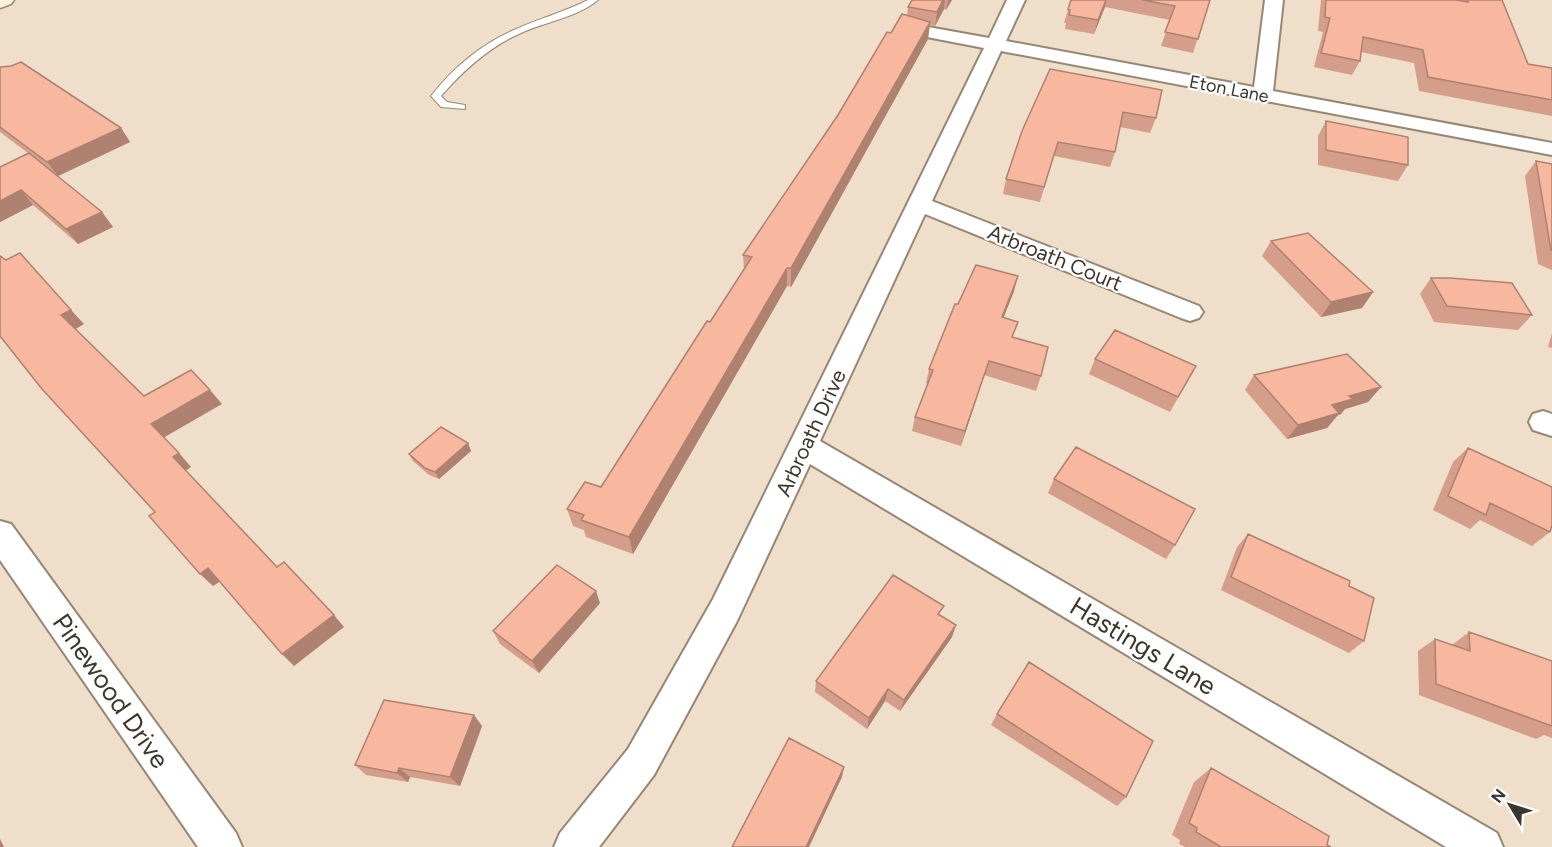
<svg xmlns="http://www.w3.org/2000/svg" width="1552" height="847" font-family="Figtree,sans-serif">
	<style>
		.lines { fill: none; stroke-linecap: round; stroke-linejoin: round }
		.lane-casing { stroke: #968774; stroke-width: 2 }
		.street-casing { stroke: #968774; stroke-width: 4 }
		.secondary-casing { stroke: #968774; stroke-width: 3 }
		.lane { fill: #fff; fill-rule: evenodd }
		.street { fill: #fff; fill-rule: evenodd }
		.secondary { fill: #faf2d9; fill-rule: evenodd }
		.wall { fill: #d59e8a }
		.shaded-wall { fill: #ae8170 }
		.building { fill: #f8b8a0; stroke: #ae8170; stroke-width: 1.5 }
		.labels { text-anchor: middle; stroke-width: 4.5; stroke-linejoin: round; paint-order: stroke }
		.far-street-label { font-size: 18px; fill: #3c362d; stroke: #fff }
		.street-label { font-size: 21px; fill: #3c362d; stroke: #fff }
		.near-street-label { font-size: 26px; fill: #3c362d; stroke: #fff }
	</style>
	<rect width="100%" height="100%" fill="#efdec9"/>
	<g class="lines">
		<defs>
			<path id="lane" d="M 588,0 L 598,0 C 578,17 545,22 521,33 C 489,47 464,70 441,96 L 447,102 L 465,105 L 465,109 L 441,107 L 431,96 C 453,68 481,44 514,30 C 538,19 564,12 588,0 Z"/>
			<path id="street" d="M 1007,0 L 1025,0 L 1006,41 L 1254,87 L 1265,0 L 1283,0 L 1273,91 L 1552,143 L 1552,155 L 1001,51 L 932,201 L 1199,306 L 1203,312 L 1199,318 L 1190,321 L 1181,318 L 925,214 L 820,441 L 1497,833 L 1503,847 L 1446,847 L 810,464 L 737,621 L 654,775 L 599,847 L 554,847 L 560,833 L 628,749 L 713,599 L 984,48 L 906,33 L 897,28 L 906,23 L 989,38 Z
				M 1543,411 L 1552,414 L 1552,436 L 1533,430 L 1529,422 L 1533,414 Z
				M 0,521 L 11,524 L 236,833 L 242,847 L 198,847 L 0,560 Z"/>
			<path id="secondary" d="M 0,0 L 14,0 L 11,4 L 0,8 Z"/>
		</defs>
		<!-- lane casing -->
		<use href="#lane" class="lane-casing"/>
		<!-- street casing -->
		<use href="#street" class="street-casing"/>
		<!-- secondary casing -->
		<use href="#secondary" class="secondary-casing"/>
		<!-- lane -->
		<use href="#lane" class="lane"/>
		<!-- street -->
		<use href="#street" class="street"/>
		<!-- secondary -->
		<use href="#secondary" class="secondary"/>
	</g>
	<!-- wall -->
	<path class="wall" d="M 912,0 L 952,0 L 946,10 L 944,9 L 935,26 L 930,25 L 928,39 L 791,287 L 787,286 L 633,554 L 586,537 L 584,530 L 573,526 L 567,509 L 601,487 L 744,270 L 743,255 L 838,115 L 891,33 L 907,16 L 908,7 Z
		M 1071,0 L 1210,0 L 1193,53 L 1161,46 L 1170,20 L 1105,7 L 1094,34 L 1065,29 L 1066,23 L 1064,23 Z
		M 1321,0 L 1502,0 L 1528,64 L 1552,68 L 1552,116 L 1419,91 L 1414,63 L 1361,52 L 1360,61 L 1352,75 L 1314,67 L 1323,32 L 1318,31 Z
		M 0,67 L 121,128 L 130,142 L 58,176 L 47,167 L 113,227 L 78,244 L 33,205 L 0,222 L 0,167 L 28,153 L 0,132 Z
		M 1050,69 L 1156,118 L 1150,133 L 1120,127 L 1115,152 L 1110,167 L 1054,156 L 1040,202 L 1003,194 L 1006,179 Z
		M 1326,121 L 1408,165 L 1398,181 L 1318,165 L 1318,136 Z
		M 1536,161 L 1552,164 L 1552,270 L 1538,264 L 1525,176 Z
		M 1271,241 L 1373,292 L 1362,308 L 1321,317 L 1262,256 Z
		M 1431,278 L 1532,315 L 1518,330 L 1434,322 L 1420,294 Z
		M 1014,291 L 1003,318 L 1013,338 L 1041,376 L 1036,391 L 984,375 L 961,446 L 912,431 L 915,417 L 928,384 L 926,383 L 929,369 L 958,304 Z
		M 1552,333 L 1552,348 L 1548,347 Z
		M 1095,359 L 1196,366 L 1170,412 L 1089,374 Z
		M 1254,375 L 1381,387 L 1368,402 L 1345,409 L 1341,414 L 1338,415 L 1327,428 L 1287,439 L 1245,390 Z
		M 468,443 L 471,451 L 439,479 L 429,475 L 413,461 L 409,454 Z
		M 1468,448 L 1550,532 L 1532,546 L 1480,520 L 1470,529 L 1433,510 L 1453,462 Z
		M 1054,479 L 1175,545 L 1166,559 L 1048,493 Z
		M 1248,534 L 1349,586 L 1364,641 L 1349,653 L 1221,590 L 1237,547 Z
		M 600,603 L 539,673 L 500,644 L 493,631 Z
		M 940,616 L 952,637 L 900,711 L 885,701 L 867,729 L 815,692 L 816,681 Z
		M 1469,632 L 1552,661 L 1552,738 L 1544,735 L 1536,739 L 1419,695 L 1418,651 L 1435,639 L 1452,645 Z
		M 997,714 L 1126,797 L 1117,806 L 991,725 Z
		M 482,726 L 460,786 L 410,777 L 408,782 L 366,775 L 355,765 Z
		M 1211,768 L 1327,845 L 1331,847 L 1185,847 L 1179,844 L 1180,840 L 1172,835 L 1194,782 Z"/>
	<!-- shaded-wall -->
	<path class="shaded-wall" d="M 943,0 L 945,0 L 944,9 L 935,26 L 937,12 Z
		M 948,0 L 952,0 L 946,10 Z
		M 1106,0 L 1105,7 L 1094,34 L 1098,20 Z
		M 930,22 L 928,39 L 791,287 L 791,268 Z
		M 121,128 L 130,142 L 58,176 L 47,162 Z
		M 21,190 L 33,205 L 0,222 L 0,201 Z
		M 102,212 L 113,227 L 78,244 L 66,229 Z
		M 787,268 L 787,286 L 633,554 L 629,537 Z
		M 1018,276 L 1014,291 L 998,332 L 1002,317 Z
		M 1373,292 L 1362,308 L 1321,317 L 1331,302 Z
		M 71,310 L 84,324 L 74,330 L 61,315 Z
		M 989,361 L 984,375 L 961,446 L 965,431 Z
		M 1381,387 L 1368,402 L 1345,409 L 1341,414 L 1338,415 L 1327,428 L 1287,439 L 1298,425 L 1332,405 L 1349,396 Z
		M 210,390 L 222,404 L 163,438 L 151,424 Z
		M 468,443 L 471,451 L 439,479 L 435,472 Z
		M 179,453 L 191,467 L 185,471 L 173,457 Z
		M 208,568 L 221,581 L 213,586 L 200,574 Z
		M 596,591 L 600,603 L 539,673 L 532,661 Z
		M 334,615 L 344,627 L 294,666 L 282,654 Z
		M 956,625 L 952,637 L 900,711 L 904,700 Z
		M 888,689 L 885,701 L 867,729 L 869,718 Z
		M 474,715 L 482,726 L 460,786 L 450,777 Z
		M 844,767 L 842,777 L 809,847 L 806,847 Z
		M 399,768 L 410,777 L 408,782 L 397,773 Z
		M 0,839 L 4,847 L 0,847 Z"/>
	<!-- building -->
	<path class="building" d="M 912,0 L 943,0 L 937,12 L 908,7 Z
		M 1071,0 L 1106,0 L 1098,20 L 1069,15 L 1070,10 L 1068,9 Z
		M 1143,0 L 1210,0 L 1198,39 L 1165,32 L 1175,6 Z
		M 1326,0 L 1456,0 L 1468,2 L 1467,0 L 1502,0 L 1528,64 L 1552,68 L 1552,100 L 1428,77 L 1423,50 L 1363,37 L 1360,61 L 1321,53 L 1330,18 L 1325,17 Z
		M 902,14 L 930,22 L 791,268 L 787,268 L 629,537 L 581,520 L 584,515 L 567,509 L 585,482 L 601,487 L 707,321 L 710,322 L 752,257 L 743,255 L 838,115 L 887,32 L 891,33 Z
		M 21,62 L 121,128 L 47,162 L 0,127 L 0,67 L 11,66 Z
		M 1050,69 L 1162,90 L 1156,118 L 1123,112 L 1115,152 L 1058,142 L 1044,187 L 1006,179 L 1022,131 Z
		M 1326,121 L 1408,137 L 1408,165 L 1326,150 Z
		M 29,153 L 102,212 L 66,229 L 21,190 L 0,201 L 0,167 Z
		M 1536,161 L 1552,164 L 1552,250 L 1551,250 Z
		M 1308,233 L 1373,292 L 1331,302 L 1271,241 Z
		M 20,253 L 71,310 L 61,315 L 144,396 L 191,370 L 210,390 L 151,424 L 179,453 L 173,457 L 277,567 L 284,562 L 334,615 L 282,654 L 208,568 L 200,574 L 149,516 L 155,512 L 42,389 L 0,336 L 0,256 L 6,260 Z
		M 976,265 L 1018,276 L 1002,317 L 1018,322 L 1012,337 L 1048,347 L 1041,376 L 989,361 L 965,431 L 915,417 L 933,370 L 929,369 L 955,304 L 958,304 Z
		M 1431,278 L 1450,278 L 1512,283 L 1532,315 L 1447,306 Z
		M 1115,330 L 1196,366 L 1178,397 L 1095,359 Z
		M 1347,354 L 1381,387 L 1349,396 L 1353,399 L 1332,405 L 1339,413 L 1298,425 L 1254,375 Z
		M 441,427 L 468,443 L 435,472 L 425,468 L 409,454 Z
		M 1076,447 L 1195,509 L 1175,545 L 1054,479 Z
		M 1468,448 L 1552,487 L 1552,525 L 1550,532 L 1490,503 L 1486,515 L 1448,496 Z
		M 1248,534 L 1350,581 L 1349,586 L 1374,598 L 1364,641 L 1231,577 Z
		M 557,565 L 596,591 L 532,661 L 493,631 Z
		M 893,575 L 944,606 L 938,614 L 956,625 L 904,700 L 888,689 L 869,718 L 816,681 Z
		M 1469,632 L 1552,661 L 1552,726 L 1436,684 L 1435,639 L 1470,651 Z
		M 1029,662 L 1153,741 L 1126,797 L 997,714 Z
		M 384,700 L 474,715 L 450,777 L 399,768 L 397,773 L 355,765 Z
		M 789,738 L 844,767 L 806,847 L 732,847 Z
		M 1211,768 L 1329,836 L 1327,845 L 1331,847 L 1221,847 L 1196,832 L 1197,828 L 1189,823 Z"/>
	<g class="labels">
		<!-- far-street labels -->
		<g class="far-street-label">
			<text transform="translate(1229 89) rotate(11)" y="6">Eton Lane</text>
		</g>
		<!-- street labels -->
		<g class="street-label">
			<text transform="translate(1055 258) rotate(22)" y="7">Arbroath Court</text>
			<text transform="translate(811 433) rotate(-65)" y="7">Arbroath Drive</text>
		</g>
		<!-- near-street labels -->
		<g class="near-street-label">
			<text transform="translate(1143 646) rotate(31)" y="9">Hastings Lane</text>
			<text transform="translate(111 691) rotate(55)" y="9">Pinewood Drive</text>
		</g>
	</g>
	<!-- north arrow -->
	<g transform="translate(1510 805) rotate(308)" stroke="#ffffff" stroke-width="4.5" paint-order="stroke">
	<path d="M0-4.5L10 22L0 15L-10 22Z" fill="#3c362d"/>
	<text y="-9" font-size="16" font-weight="bold" text-anchor="middle" fill="#3c362d">N</text>
	</g>
</svg>
